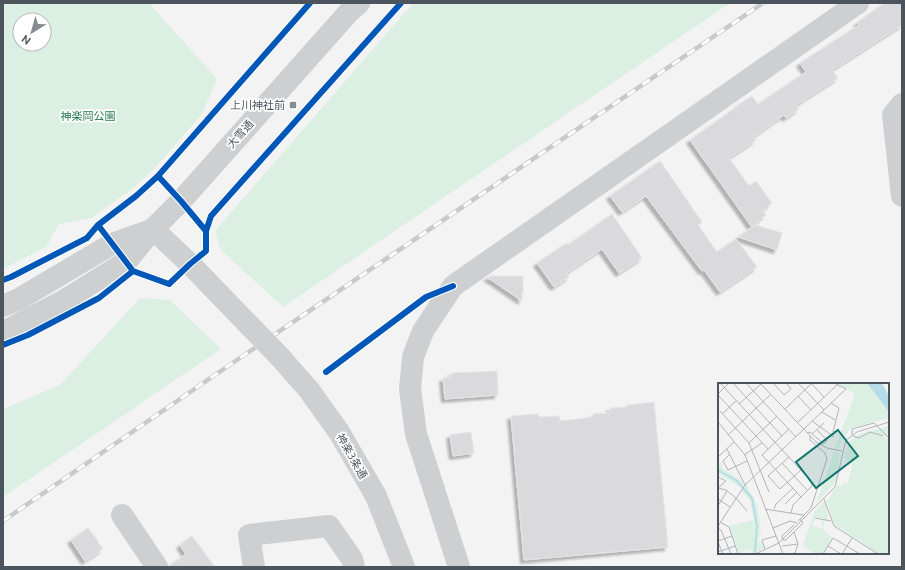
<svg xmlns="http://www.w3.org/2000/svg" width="905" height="570" font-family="Ubuntu,'Noto Sans JP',sans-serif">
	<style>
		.green { fill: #dbefe3; fill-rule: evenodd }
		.building { fill: #dadadc; stroke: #e5e5e6; filter: url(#shadow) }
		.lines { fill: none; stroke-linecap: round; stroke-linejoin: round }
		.minor { stroke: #cdcfd1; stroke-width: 22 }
		.tertiary { stroke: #cdcfd1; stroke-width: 22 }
		.secondary { stroke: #cecfd1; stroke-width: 22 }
		.rail-casing { stroke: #c8c9cb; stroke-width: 4.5 }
		.rail { stroke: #fff; stroke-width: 3; stroke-dasharray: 9; stroke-linecap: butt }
		.tertiary-bridge { stroke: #cdcfd1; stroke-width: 22 }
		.cycleway-casing { stroke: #fff; stroke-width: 8 }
		.cycleway { stroke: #0057b8; stroke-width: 6 }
		.poi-dot { fill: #878c92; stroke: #fff; stroke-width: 1.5 }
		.labels { text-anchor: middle; stroke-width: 3.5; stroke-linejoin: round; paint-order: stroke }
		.poi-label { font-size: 11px; fill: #4c555e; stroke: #fff; text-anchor: end }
		.park-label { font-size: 11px; fill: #23784f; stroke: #fff }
		.street-label { font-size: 11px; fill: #4c555e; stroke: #fff }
		.inset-river { fill: none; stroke: #b5dce8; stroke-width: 2 }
		.inset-road { fill: none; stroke: #b1b4b7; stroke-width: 1 }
		.view { fill: #0f766e; fill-opacity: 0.15; stroke: #0f766e; stroke-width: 2 }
		.inset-edge { fill: none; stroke: #4c555e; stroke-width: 2 }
	</style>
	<defs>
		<filter id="shadow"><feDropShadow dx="-3.5" dy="3.5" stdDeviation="1" flood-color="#0004"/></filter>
	</defs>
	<rect width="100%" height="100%" fill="#f4f3f3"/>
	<!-- green -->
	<path class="green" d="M 3,3 L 149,3 L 217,79 L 202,114 L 154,169 L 132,189 L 92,218 L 59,224 L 46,247 L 3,269 ZM 20,20 L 44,20 L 44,44 L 20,44 Z
		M 413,3 L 730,3 L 283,307 L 220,249 L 215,231 Z
		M 140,298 L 170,300 L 221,349 L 3,497 L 3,409 L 60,385 Z"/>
	<!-- building -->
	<path class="building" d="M 888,3 L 902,3 L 902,25 L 832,70 L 838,78 L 796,105 L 799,109 L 786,118 L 784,115 L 753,137 L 756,140 L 729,158 L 749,186 L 756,181 L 772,203 L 763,210 L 766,215 L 751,226 L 690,140 L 738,106 L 738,105 L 752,96 L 758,104 L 806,72 L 800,63 L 859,25 L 857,23 L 883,4 Z
		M 660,161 L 702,222 L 698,225 L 717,252 L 736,239 L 757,267 L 720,292 L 704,270 L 702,271 L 646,196 L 622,212 L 610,196 Z
		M 612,214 L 642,258 L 619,273 L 602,249 L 566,273 L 569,277 L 554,287 L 537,263 L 567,243 L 568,245 Z
		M 756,225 L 782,233 L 777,250 L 738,237 Z
		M 490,276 L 523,276 L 523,293 L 522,293 L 522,301 L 487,277 Z
		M 497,371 L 498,395 L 445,399 L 443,378 L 451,377 L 451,373 Z
		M 654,402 L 668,547 L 524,560 L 511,416 L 538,414 L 539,417 L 559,416 L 560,421 L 593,417 L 593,414 L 610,413 L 610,408 L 627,407 L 627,405 Z
		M 471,432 L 474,453 L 453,456 L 450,435 Z
		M 88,528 L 98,541 L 97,541 L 103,549 L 85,561 L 71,540 Z
		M 192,536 L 215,567 L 169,567 L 169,566 L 186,554 L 180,545 Z"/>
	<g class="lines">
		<!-- minor -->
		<path class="minor" d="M 902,104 L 893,115 L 902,196
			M 122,515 L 157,567
			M 254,567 L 249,535 L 329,526 L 352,559 L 354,567
			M 459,567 L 416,434 L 410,389 L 413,357 L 423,331 L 453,286 L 858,3"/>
		<!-- tertiary -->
		<path class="tertiary" d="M 153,229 L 190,264 L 250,326
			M 280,357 L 309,390 L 339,432 L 376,496 L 404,567"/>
		<!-- secondary -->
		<path class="secondary" d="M 3,306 L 19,299 L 112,244 L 152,230
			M 3,332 L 63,301 L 126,262 L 153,229 L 181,201 L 349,12 L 359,3"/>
		<defs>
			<path id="rail" d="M 3,521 L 209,379 L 763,3"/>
		</defs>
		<!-- rail casing -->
		<use href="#rail" class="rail-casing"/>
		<!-- rail -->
		<use href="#rail" class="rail"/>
		<!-- tertiary-bridge -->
		<path class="tertiary-bridge" d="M 250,326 L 280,357"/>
		<defs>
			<path id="cycleway" d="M 158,176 L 181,201 L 206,231
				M 98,225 L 133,271 L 169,284 L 190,264 L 206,251 L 206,231 L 211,216 L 401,3
				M 3,280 L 11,277 L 87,238 L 98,225 L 136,196 L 158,176 L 310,3
				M 3,345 L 28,335 L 99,298 L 133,271
				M 326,372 L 426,297 L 453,286"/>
		</defs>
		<!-- cycleway casing -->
		<use href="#cycleway" class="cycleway-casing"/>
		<!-- cycleway -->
		<use href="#cycleway" class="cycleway"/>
	</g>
	<!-- markers -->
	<rect class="poi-dot" x="289" y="101" width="8" height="8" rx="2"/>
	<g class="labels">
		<!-- poi labels -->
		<g class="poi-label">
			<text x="285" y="109">上川神社前</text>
		</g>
		<!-- park labels -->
		<g class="park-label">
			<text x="88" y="120">神楽岡公園</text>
		</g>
		<!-- street labels -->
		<g class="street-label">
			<text transform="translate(240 134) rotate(-48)" y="4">大雪通</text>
			<text transform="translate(352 456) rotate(60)" y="4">神楽3条通</text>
		</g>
	</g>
	<!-- overview -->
	<g transform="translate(718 383)">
		<rect width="171" height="171" fill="#f4f3f3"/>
		<path d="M 118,0 L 149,0 L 171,30 L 171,35 L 133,45 L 123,58 L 121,65 L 117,65 L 137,11 ZM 171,43 L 171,55 L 154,49 L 171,57 L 171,171 L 161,171 L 116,141 L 109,118 L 120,102 L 123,103 L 126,100 L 132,103 L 129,101 L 134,85 L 133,79 L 126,75 L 131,59 L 141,51 ZM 116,69 L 122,70 L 119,97 L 98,121 ZM 4,78 L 4,85 L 23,97 L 26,102 L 23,105 L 0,90 L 0,81 ZM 28,101 L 39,122 L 43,146 L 40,159 L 43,158 L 46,165 L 34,170 L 33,166 L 21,170 L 11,143 L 35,137 L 37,146 L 32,117 L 23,108 ZM 105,119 L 108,120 L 110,137 L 98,134 L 95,143 L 104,145 L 103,137 L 107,138 L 105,147 L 115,155 L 105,171 L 97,171 L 85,163 L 96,129 Z" fill="#dbefe3"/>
		<path d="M 149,0 L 164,0 L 171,13 L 171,29 Z" fill="#b5dce8"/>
		<path class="inset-river" d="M 0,87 L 19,98 L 34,115 L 39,143 L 37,170"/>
		<path class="inset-road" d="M 2,0 L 94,99 L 94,103 L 75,122 L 73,130M 15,0 L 64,53M 28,0 L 78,54M 42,0 L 98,59 L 109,65 L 124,68M 55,0 L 66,12 L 73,6 L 68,0M 80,0 L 106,27M 93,0 L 106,14M 0,11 L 11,0M 0,12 L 50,66M 80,13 L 93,27M 113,20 L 121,25 L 115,49M 21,21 L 43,1M 67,26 L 94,0M 2,28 L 31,60 L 51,109M 104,29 L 117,37M 4,31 L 18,18M 94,38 L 116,54M 0,39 L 27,72 L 65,171M 79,40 L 119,2M 71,46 L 44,72 L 83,114M 89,50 L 92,49 L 106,61 L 109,57 L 99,47M 94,51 L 106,40M 10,52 L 53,11M 134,52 L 134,46 L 156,40 L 171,55M 135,53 L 141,55 L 152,49 L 165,53M 31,60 L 59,33M 9,66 L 27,102M 12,71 L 5,78 L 10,87 L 29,78M 26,72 L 44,60M 0,74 L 16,59M 64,80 L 90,108M 50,93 L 62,106 L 83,87M 50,93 L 71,74M 0,94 L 8,98 L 0,105M 0,105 L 8,107 L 18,115M 18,115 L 29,128M 0,116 L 12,124M 106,116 L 116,143 L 160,171M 67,121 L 79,109M 0,123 L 9,108M 47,126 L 85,132M 56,126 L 58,121 L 75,105M 97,135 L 113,138M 80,138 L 93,125 L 109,76 L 107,70 L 92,57 L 92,53M 2,139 L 11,144 L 20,171M 76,142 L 64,153 L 65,157 L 68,157 L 85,140 L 82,136M 0,143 L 27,102 L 128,6 L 116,0M 0,145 L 3,147 L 13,171M 55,145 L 72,138 L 79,140M 0,158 L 14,153M 0,159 L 5,171M 61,160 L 117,104 L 128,57 L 139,49 L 171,39M 64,163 L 80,161M 110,163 L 123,171M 47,166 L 44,157 L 58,153M 0,169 L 17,163M 37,171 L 61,160M 71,171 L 77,170 L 80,161 L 76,149M 105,171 L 115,155 L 142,171M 124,171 L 134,155"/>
		<path class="view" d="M 120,47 L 140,73 L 98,105 L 78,79 Z"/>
		<rect width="171" height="171" class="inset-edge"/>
	</g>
	<!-- border -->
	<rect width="905" height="570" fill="none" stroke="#4c555e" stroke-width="8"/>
	<!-- north arrow -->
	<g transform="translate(32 32) rotate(217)"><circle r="19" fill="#ffffff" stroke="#b7bbbf"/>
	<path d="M0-3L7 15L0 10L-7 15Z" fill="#878c92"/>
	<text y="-6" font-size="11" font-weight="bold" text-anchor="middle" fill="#4c555e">N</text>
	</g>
</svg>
